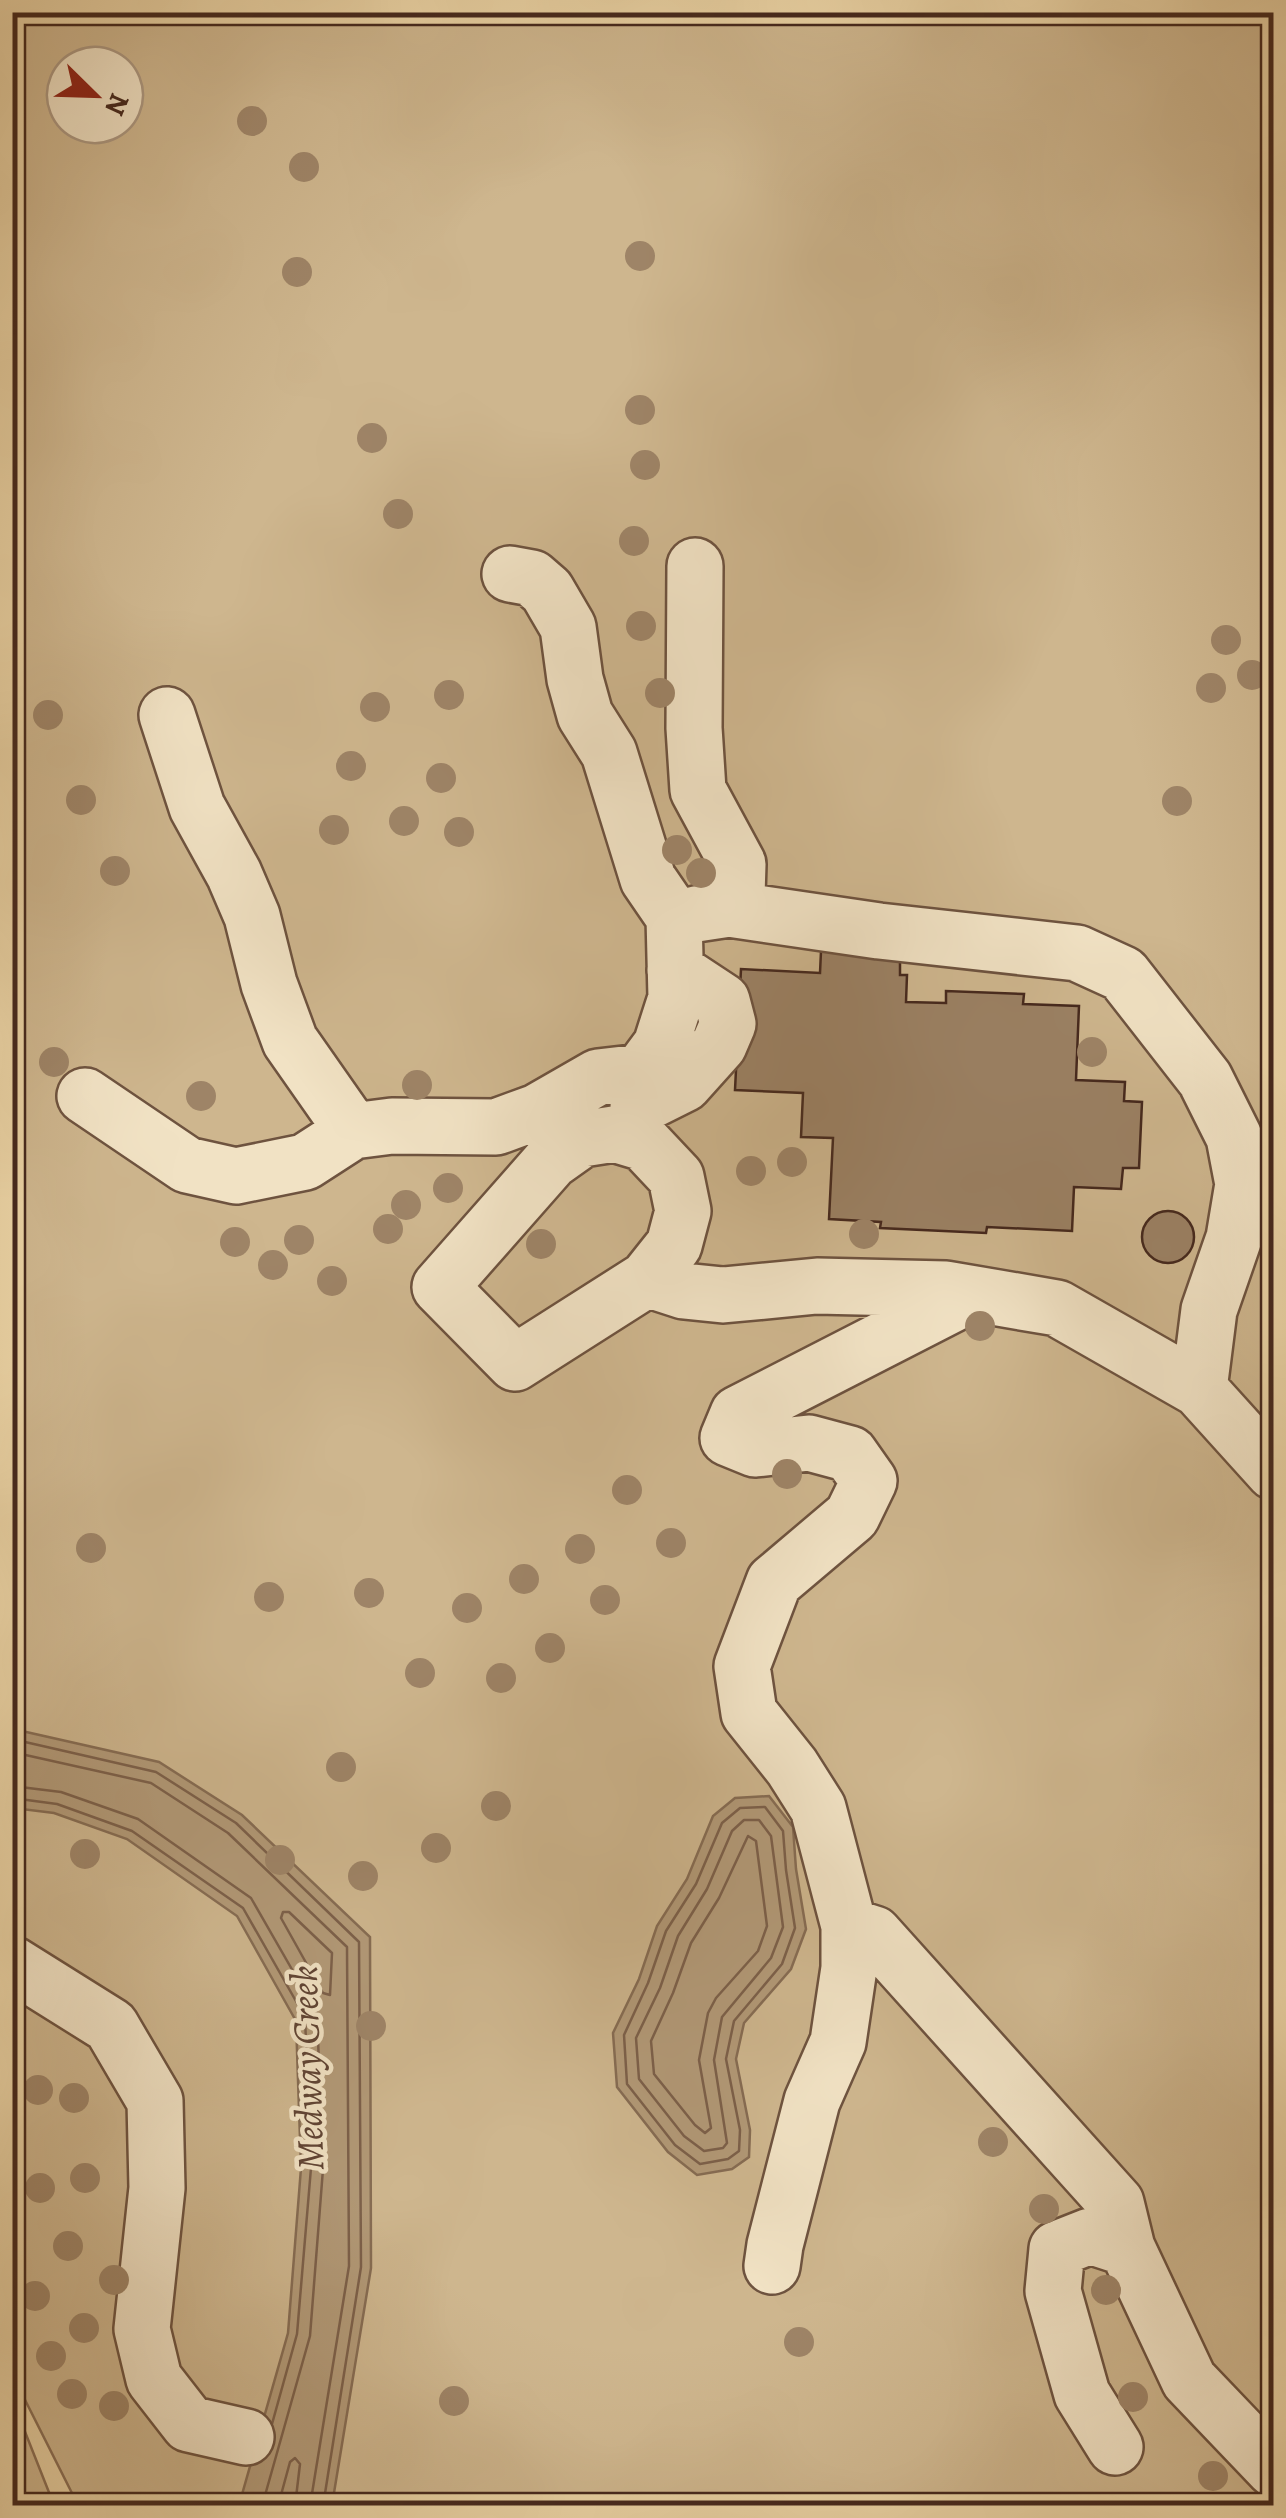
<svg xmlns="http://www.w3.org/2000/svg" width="1286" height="2518" font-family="Alegreya,serif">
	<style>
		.green { fill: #ceb68e; stroke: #8a6f56; stroke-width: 2.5; fill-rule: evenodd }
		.water { fill: #b29977; stroke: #866c53; stroke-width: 2.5 }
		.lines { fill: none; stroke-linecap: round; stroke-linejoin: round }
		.shore { stroke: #7c604a; stroke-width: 2.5 }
		.building { fill: #9b8164; stroke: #45281d; stroke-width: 2.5 }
		.minor-casing { stroke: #6e533f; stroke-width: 60 }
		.minor { stroke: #f1e2c4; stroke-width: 55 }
		.tree { fill: #9e8467 }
		.labels { text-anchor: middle; stroke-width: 9; stroke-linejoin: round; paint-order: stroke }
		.water-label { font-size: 38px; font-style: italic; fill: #604434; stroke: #f1e2c4 }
	</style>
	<rect width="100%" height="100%" fill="#ead3a5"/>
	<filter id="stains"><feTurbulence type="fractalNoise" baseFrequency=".002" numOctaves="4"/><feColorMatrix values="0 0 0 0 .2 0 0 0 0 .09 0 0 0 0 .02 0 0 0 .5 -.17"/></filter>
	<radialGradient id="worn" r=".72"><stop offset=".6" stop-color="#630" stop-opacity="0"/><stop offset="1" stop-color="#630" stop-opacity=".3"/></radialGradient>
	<!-- green -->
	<path class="green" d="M 12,13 L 1273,13 L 1273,2505 L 78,2505 L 18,2386 L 13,2384 ZM 65,65 L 125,65 L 125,125 L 65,125 Z
		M 12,2409 L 16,2409 L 54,2505 L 13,2505 Z"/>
	<!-- water -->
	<path class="water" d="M 13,1729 L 159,1762 L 242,1815 L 370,1937 L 371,2268 L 332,2505 L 239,2505 L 288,2333 L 301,2168 L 296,2021 L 237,1916 L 127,1839 L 54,1813 L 13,1808 Z
		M 769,1796 L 793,1827 L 796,1869 L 806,1929 L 791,1969 L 744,2023 L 736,2059 L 750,2130 L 749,2157 L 732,2169 L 697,2175 L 668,2152 L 617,2087 L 613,2033 L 639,1979 L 657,1926 L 687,1879 L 713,1816 L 735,1798 Z"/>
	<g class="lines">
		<!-- shore -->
		<path class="shore" d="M 12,1739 L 156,1772 L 236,1823 L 359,1942 L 361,2267 L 323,2506
			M 12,1752 L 151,1783 L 228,1833 L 347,1947 L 349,2266 L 310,2506
			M 12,1786 L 61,1792 L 138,1819 L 251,1898 L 317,2013 L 323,2169 L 310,2336 L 262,2506
			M 12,1798 L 57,1804 L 132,1831 L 243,1908 L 305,2017 L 311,2168 L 297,2334 L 272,2424
			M 765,1807 L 783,1831 L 786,1870 L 795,1928 L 782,1964 L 734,2021 L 726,2059 L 740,2130 L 739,2151 L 728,2159 L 700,2164 L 675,2145 L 627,2084 L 624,2035 L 648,1983 L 666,1931 L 696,1884 L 722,1823 L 740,1808 Z
			M 744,1820 L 759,1820 L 771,1836 L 783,1927 L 771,1958 L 722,2017 L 714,2060 L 727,2143 L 723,2148 L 704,2151 L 684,2136 L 639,2079 L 636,2038 L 660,1988 L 678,1936 L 707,1889 L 732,1831 Z
			M 748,1836 L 756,1841 L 767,1926 L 758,1951 L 716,1998 L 708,2013 L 699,2060 L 711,2128 L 705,2133 L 695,2125 L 654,2074 L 651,2041 L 673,1993 L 691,1943 L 719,1898 Z
			M 283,1912 L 289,1912 L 332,1953 L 330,1995 L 323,1993 L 281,1918 Z
			M 278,2506 L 290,2462 L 295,2458 L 300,2464 L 295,2506"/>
	</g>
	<!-- building -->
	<path class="building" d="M 821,951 L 900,955 L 900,975 L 907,975 L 906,1002 L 946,1003 L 946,991 L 1024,994 L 1023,1004 L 1079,1006 L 1076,1080 L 1125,1082 L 1124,1101 L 1142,1102 L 1139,1168 L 1123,1168 L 1121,1189 L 1074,1187 L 1072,1231 L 987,1227 L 986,1233 L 880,1228 L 881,1222 L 829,1219 L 833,1138 L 801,1137 L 803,1093 L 735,1090 L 741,969 L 820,973 Z
		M1142 1237a26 26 0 1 1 52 0a26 26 0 1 1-52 0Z"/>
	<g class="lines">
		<defs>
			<path id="minor" d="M 695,566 L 694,728 L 698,790 L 738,864 L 737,895 L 729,909 L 696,914
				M 167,715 L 197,807 L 234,874 L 252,916 L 269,984 L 290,1041 L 353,1131
				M 729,909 L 879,931 L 1077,953 L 1123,974 L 1205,1079 L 1234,1137 L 1243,1184 L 1234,1238 L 1209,1310 L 1199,1389
				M 85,1096 L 187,1165 L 236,1176 L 305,1162 L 353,1131 L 392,1126 L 496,1127 L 537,1112 L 598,1077 L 641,1072 L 661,1045 L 676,998 L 674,917 L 648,879 L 609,753 L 585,715 L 575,679 L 568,627 L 547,591 L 532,578 L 510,574
				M 638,1107 L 684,1084 L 719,1045 L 728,1024 L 722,1001 L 675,970
				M 614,1134 L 644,1143 L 676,1177 L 683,1211 L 674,1245 L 647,1279 L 515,1363 L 440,1287 L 551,1161 L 582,1139 Z
				M 647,1279 L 684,1291 L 723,1295 L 817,1286 L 946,1289 L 1057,1308 L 1199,1389 L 1274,1472
				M 849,1926 L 874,1934 L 1116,2203 L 1127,2248
				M 12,1964 L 111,2026 L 155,2101 L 157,2188 L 142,2329 L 154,2379 L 189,2424 L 246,2437
				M 772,2266 L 775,2245 L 812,2101 L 838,2042 L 849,1968 L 849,1926 L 818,1808 L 792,1767 L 749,1713 L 742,1666 L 774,1582 L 852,1516 L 869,1481 L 850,1454 L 809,1443 L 755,1449 L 728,1438 L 738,1414 L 972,1294
				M 1115,2447 L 1082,2394 L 1053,2291 L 1057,2249 L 1090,2236 L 1127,2248 L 1189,2380 L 1274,2469"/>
		</defs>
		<!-- minor casing -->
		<use href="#minor" class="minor-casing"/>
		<!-- minor -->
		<use href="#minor" class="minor"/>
	</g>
	<!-- trees -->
	<g class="tree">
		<circle cx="252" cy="121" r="15"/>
		<circle cx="304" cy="167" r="15"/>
		<circle cx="640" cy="256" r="15"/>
		<circle cx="297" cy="272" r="15"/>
		<circle cx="640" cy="410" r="15"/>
		<circle cx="372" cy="438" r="15"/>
		<circle cx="645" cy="465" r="15"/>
		<circle cx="398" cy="514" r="15"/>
		<circle cx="634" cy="541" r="15"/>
		<circle cx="641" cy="626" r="15"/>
		<circle cx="1226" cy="640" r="15"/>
		<circle cx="1252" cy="675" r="15"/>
		<circle cx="1211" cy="688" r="15"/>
		<circle cx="660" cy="693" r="15"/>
		<circle cx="449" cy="695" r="15"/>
		<circle cx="375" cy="707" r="15"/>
		<circle cx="48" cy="715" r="15"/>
		<circle cx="351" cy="766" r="15"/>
		<circle cx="441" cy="778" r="15"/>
		<circle cx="81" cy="800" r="15"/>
		<circle cx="1177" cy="801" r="15"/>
		<circle cx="404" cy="821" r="15"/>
		<circle cx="334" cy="830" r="15"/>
		<circle cx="459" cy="832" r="15"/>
		<circle cx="677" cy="850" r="15"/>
		<circle cx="115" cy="871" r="15"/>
		<circle cx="701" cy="873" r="15"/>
		<circle cx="1092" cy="1052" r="15"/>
		<circle cx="54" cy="1062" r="15"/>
		<circle cx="417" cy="1085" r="15"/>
		<circle cx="201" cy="1096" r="15"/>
		<circle cx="792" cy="1162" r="15"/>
		<circle cx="751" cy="1171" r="15"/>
		<circle cx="448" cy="1188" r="15"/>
		<circle cx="406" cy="1205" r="15"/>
		<circle cx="388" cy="1229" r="15"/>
		<circle cx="864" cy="1234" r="15"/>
		<circle cx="299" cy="1240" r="15"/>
		<circle cx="235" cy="1242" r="15"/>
		<circle cx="541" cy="1244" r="15"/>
		<circle cx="273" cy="1265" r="15"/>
		<circle cx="332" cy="1281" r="15"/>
		<circle cx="980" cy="1326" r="15"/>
		<circle cx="787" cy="1474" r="15"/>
		<circle cx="627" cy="1490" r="15"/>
		<circle cx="671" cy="1543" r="15"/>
		<circle cx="91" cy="1548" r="15"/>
		<circle cx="580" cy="1549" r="15"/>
		<circle cx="524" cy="1579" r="15"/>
		<circle cx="369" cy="1593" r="15"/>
		<circle cx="269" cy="1597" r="15"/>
		<circle cx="605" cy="1600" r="15"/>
		<circle cx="467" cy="1608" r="15"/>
		<circle cx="550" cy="1648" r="15"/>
		<circle cx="420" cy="1673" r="15"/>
		<circle cx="501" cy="1678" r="15"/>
		<circle cx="341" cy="1767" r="15"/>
		<circle cx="496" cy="1806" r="15"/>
		<circle cx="436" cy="1848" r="15"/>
		<circle cx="85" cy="1854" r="15"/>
		<circle cx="280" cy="1860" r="15"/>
		<circle cx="363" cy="1876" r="15"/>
		<circle cx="371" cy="2026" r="15"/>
		<circle cx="38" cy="2090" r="15"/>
		<circle cx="74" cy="2098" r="15"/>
		<circle cx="993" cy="2142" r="15"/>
		<circle cx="85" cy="2178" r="15"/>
		<circle cx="40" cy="2188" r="15"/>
		<circle cx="1044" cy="2209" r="15"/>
		<circle cx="68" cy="2246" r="15"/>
		<circle cx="114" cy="2280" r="15"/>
		<circle cx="1106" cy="2290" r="15"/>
		<circle cx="35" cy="2296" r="15"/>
		<circle cx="84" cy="2328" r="15"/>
		<circle cx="799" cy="2342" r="15"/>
		<circle cx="51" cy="2356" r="15"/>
		<circle cx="72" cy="2394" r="15"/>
		<circle cx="1133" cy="2397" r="15"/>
		<circle cx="454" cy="2401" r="15"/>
		<circle cx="114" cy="2406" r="15"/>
		<circle cx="1213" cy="2476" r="15"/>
	</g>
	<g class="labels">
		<!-- water labels -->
		<g class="water-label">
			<text transform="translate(307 2068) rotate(-92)" y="13">Medway Creek</text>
		</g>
	</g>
	<!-- margin -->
	<rect width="1286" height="2518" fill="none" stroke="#ead3a5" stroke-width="50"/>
	<rect x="15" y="15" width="1256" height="2488" fill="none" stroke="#45281d" stroke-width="5"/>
	<rect x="25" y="25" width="1236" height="2468" fill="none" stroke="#45281d" stroke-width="2.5"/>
	<!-- north arrow -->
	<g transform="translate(95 95) rotate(113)"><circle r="48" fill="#f1e2c4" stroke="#ac9881" stroke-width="2.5"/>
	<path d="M0-8L18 38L0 25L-18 38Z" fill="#8f2418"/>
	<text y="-15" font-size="28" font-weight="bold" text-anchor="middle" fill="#45281d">N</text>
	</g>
	<rect width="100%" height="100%" filter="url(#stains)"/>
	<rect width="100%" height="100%" fill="url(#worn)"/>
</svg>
